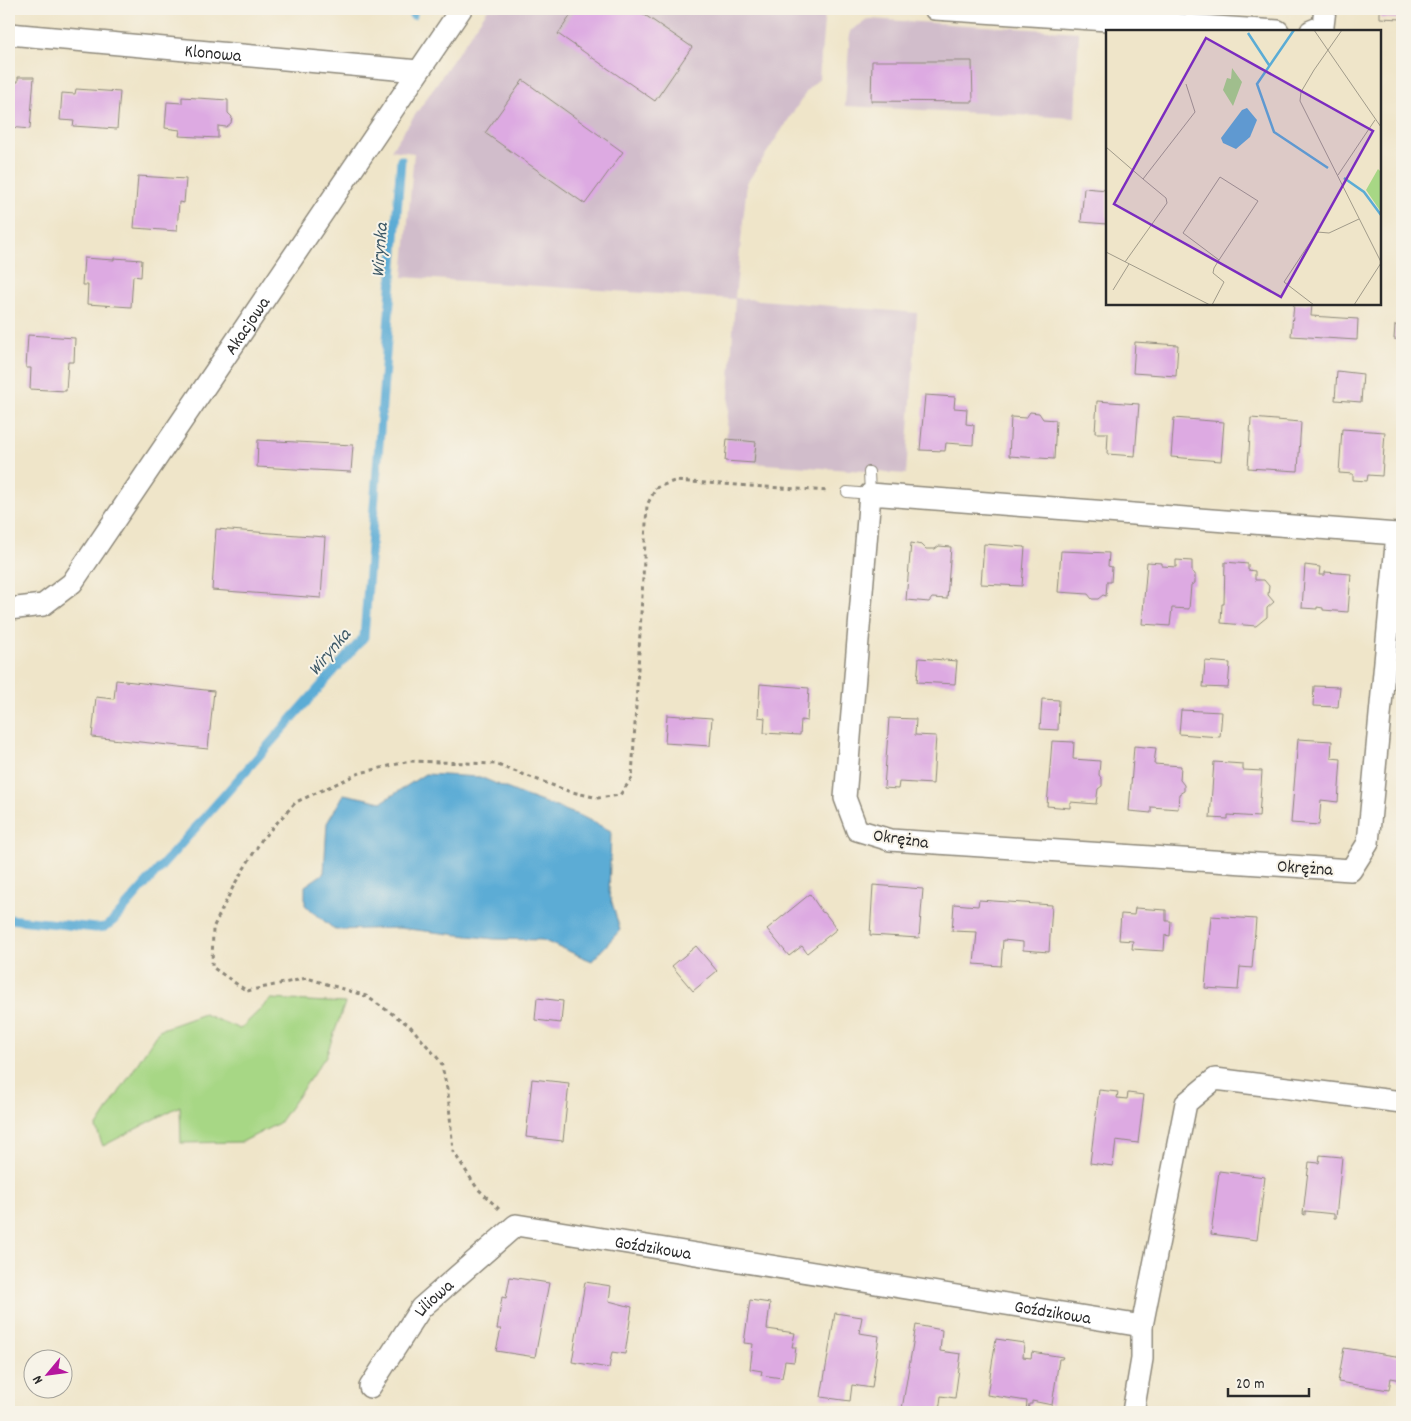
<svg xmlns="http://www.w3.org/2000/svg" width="1411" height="1421" font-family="Dekko,sans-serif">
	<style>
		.industrial { fill: #d1bdcb }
		.green { fill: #a7d785; stroke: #698158 }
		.water { fill: #5bacd5; stroke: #436c80 }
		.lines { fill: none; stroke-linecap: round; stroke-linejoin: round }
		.stream { stroke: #5bacd5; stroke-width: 9 }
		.building { fill: #ddaae2 }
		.lane-casing { stroke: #8d887a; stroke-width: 12 }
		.street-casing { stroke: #8d887a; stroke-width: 24 }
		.path { stroke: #8d887a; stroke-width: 3; stroke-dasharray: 4 4; stroke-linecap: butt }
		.lane { stroke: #fff; stroke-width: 10 }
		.street { stroke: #fff; stroke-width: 21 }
		.labels { text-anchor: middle; stroke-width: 4; stroke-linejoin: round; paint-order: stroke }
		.street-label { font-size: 18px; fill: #2b2b2b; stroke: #f7f3e8 }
		.water-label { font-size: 19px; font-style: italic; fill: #3c5866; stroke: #f7f3e8 }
		.inset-river { fill: none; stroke: #5bacd5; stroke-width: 2.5 }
		.inset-road { fill: none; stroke: #a19b8a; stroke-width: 1 }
		.view { fill: #7b2cbf; fill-opacity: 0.15; stroke: #7b2cbf; stroke-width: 2.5 }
		.inset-edge { fill: none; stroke: #2b2b2b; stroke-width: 2.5 }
	</style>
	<rect width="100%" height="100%" fill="#f7f3e8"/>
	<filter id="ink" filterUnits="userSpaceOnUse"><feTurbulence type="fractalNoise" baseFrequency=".02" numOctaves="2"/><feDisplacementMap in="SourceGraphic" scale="10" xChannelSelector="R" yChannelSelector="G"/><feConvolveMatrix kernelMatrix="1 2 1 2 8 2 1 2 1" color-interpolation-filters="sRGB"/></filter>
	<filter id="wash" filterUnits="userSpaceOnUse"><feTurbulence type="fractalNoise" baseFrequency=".0096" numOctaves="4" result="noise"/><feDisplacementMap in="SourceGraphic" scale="20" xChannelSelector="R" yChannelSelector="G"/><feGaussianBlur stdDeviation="1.12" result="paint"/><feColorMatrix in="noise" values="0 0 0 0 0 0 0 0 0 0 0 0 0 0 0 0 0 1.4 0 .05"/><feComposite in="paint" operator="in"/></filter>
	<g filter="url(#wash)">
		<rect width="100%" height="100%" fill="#efe5c9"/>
		<!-- industrial -->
		<path class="industrial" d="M 488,9 L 825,9 L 819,79 L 809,88 L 747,183 L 735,298 L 917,313 L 906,474 L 725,461 L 735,299 L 403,277 L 414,153 L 391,150 Z
			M 869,19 L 1079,32 L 1075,118 L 845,106 L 850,31 Z"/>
		<!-- green -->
		<path class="green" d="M 271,999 L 345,1003 L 326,1056 L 279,1123 L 242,1142 L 181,1143 L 180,1106 L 103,1146 L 96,1128 L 159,1030 L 204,1014 L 240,1029 Z"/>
		<!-- water -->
		<path class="water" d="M 425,774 L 480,777 L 523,795 L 581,816 L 611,831 L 609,892 L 620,930 L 592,961 L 542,940 L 494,939 L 399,928 L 335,930 L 305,905 L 305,886 L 324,873 L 327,823 L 344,794 L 382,802 Z"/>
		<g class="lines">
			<!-- stream -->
			<path class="stream" d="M 413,15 L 413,9
				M 9,919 L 96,928 L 105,927 L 113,921 L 364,637 L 401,160"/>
		</g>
		<g id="blocks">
			<!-- building -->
			<path class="building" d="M 575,9 L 636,9 L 692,47 L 655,101 L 558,34 Z
				M 1380,9 L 1402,9 L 1402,19 L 1380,18 Z
				M 872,61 L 972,61 L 973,102 L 871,101 Z
				M 18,77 L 34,77 L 30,129 L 9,127 L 9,82 L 18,82 Z
				M 523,80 L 623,152 L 585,204 L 485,133 Z
				M 76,89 L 120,92 L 117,129 L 73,126 L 74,121 L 60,120 L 62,93 L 75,94 Z
				M 1401,90 L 1402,90 L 1402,118 L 1399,118 Z
				M 182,97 L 228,100 L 228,113 L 232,117 L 231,123 L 226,127 L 218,126 L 218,138 L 179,136 L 180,130 L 165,128 L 167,102 L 182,103 Z
				M 138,176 L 186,179 L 184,203 L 179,202 L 177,231 L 134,228 Z
				M 1084,188 L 1107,190 L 1107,224 L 1081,222 Z
				M 84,258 L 114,260 L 114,258 L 142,260 L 141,277 L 133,276 L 131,307 L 87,304 L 88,285 L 82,285 Z
				M 1294,304 L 1312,304 L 1311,316 L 1358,319 L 1357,340 L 1291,336 Z
				M 1395,325 L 1402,326 L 1402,340 L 1394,339 Z
				M 28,335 L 75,338 L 74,362 L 68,362 L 66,391 L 30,389 L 31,368 L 26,368 Z
				M 1135,342 L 1178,345 L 1176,376 L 1133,373 Z
				M 1337,371 L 1363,374 L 1361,402 L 1335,400 Z
				M 925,395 L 955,397 L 954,408 L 967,409 L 966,424 L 974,425 L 973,445 L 946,443 L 945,451 L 920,450 Z
				M 1097,401 L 1139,404 L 1135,456 L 1107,454 L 1108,433 L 1095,433 Z
				M 1030,412 L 1039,413 L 1043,419 L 1056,420 L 1054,459 L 1009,456 L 1011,417 L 1026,418 Z
				M 1174,418 L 1224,422 L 1221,461 L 1171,457 Z
				M 1251,418 L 1301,422 L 1298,471 L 1248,468 Z
				M 1342,429 L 1385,432 L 1382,476 L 1368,475 L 1367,481 L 1353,480 L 1353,474 L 1339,473 Z
				M 727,439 L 756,442 L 754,463 L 725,461 Z
				M 258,440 L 353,445 L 351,472 L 257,467 Z
				M 216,529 L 325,537 L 321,598 L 212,590 Z
				M 911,543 L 922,545 L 926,549 L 935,549 L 939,546 L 951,547 L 947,599 L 932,598 L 929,602 L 906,600 Z
				M 984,544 L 1025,547 L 1022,586 L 981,584 Z
				M 1061,551 L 1109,553 L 1108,566 L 1112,567 L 1111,582 L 1107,582 L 1106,596 L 1103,595 L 1098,599 L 1092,599 L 1088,594 L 1058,592 Z
				M 1176,560 L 1192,561 L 1192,572 L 1195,574 L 1195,583 L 1191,585 L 1189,609 L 1172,608 L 1170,626 L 1142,624 L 1147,562 L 1162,563 L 1162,566 L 1176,567 Z
				M 1225,562 L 1248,564 L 1248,570 L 1255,571 L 1255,580 L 1264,580 L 1269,586 L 1268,595 L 1274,602 L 1267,608 L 1267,617 L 1256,626 L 1221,623 L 1222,604 L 1224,604 Z
				M 1305,565 L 1320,567 L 1319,575 L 1325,575 L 1325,572 L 1351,574 L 1348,612 L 1323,610 L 1323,608 L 1317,607 L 1317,609 L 1302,608 Z
				M 919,658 L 957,661 L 955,684 L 917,682 Z
				M 1205,661 L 1230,663 L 1228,688 L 1203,687 Z
				M 116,680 L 214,691 L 208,749 L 92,737 L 96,697 L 114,699 Z
				M 760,684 L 809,688 L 807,721 L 801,720 L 800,735 L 764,733 L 765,718 L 758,717 Z
				M 1314,686 L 1340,687 L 1338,707 L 1313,706 Z
				M 1042,699 L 1059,700 L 1058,730 L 1040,729 Z
				M 1181,710 L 1222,712 L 1220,737 L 1179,734 Z
				M 667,715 L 712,718 L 710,746 L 665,743 Z
				M 889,718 L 916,719 L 915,735 L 936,736 L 933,784 L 899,782 L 898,789 L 884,788 Z
				M 1298,739 L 1332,741 L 1331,758 L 1341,759 L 1338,802 L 1321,800 L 1319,825 L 1291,823 Z
				M 1052,741 L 1074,742 L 1073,759 L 1100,761 L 1099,775 L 1102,779 L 1102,786 L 1098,789 L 1096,804 L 1070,802 L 1070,808 L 1047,806 Z
				M 1134,746 L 1156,748 L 1154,764 L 1181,766 L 1180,780 L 1184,785 L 1184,791 L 1179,794 L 1178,809 L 1151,807 L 1151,813 L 1129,811 Z
				M 1214,762 L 1243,764 L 1243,770 L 1262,771 L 1259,817 L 1228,815 L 1228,819 L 1210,818 Z
				M 873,885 L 923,889 L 919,938 L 870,935 Z
				M 810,894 L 822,912 L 825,913 L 837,929 L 807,953 L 802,946 L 789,956 L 767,929 Z
				M 979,900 L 1052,905 L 1049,952 L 1023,950 L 1023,942 L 1003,940 L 1001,966 L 974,964 L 977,932 L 952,931 L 954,904 L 978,906 Z
				M 1135,908 L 1166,910 L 1166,921 L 1171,921 L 1170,936 L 1165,935 L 1164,951 L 1132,949 L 1133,941 L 1119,940 L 1121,914 L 1134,915 Z
				M 1211,916 L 1256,919 L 1252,968 L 1240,967 L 1238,990 L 1205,988 Z
				M 696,946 L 717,971 L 693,991 L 672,966 Z
				M 537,998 L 563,1001 L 561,1023 L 535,1020 Z
				M 532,1079 L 569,1083 L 563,1141 L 526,1137 Z
				M 1099,1090 L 1118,1092 L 1117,1098 L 1127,1099 L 1128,1093 L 1144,1095 L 1138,1143 L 1116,1140 L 1113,1166 L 1090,1163 Z
				M 1320,1155 L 1342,1157 L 1336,1218 L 1334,1218 L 1334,1214 L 1305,1211 L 1305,1215 L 1303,1214 L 1309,1162 L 1319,1163 Z
				M 1219,1171 L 1265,1177 L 1257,1240 L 1211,1234 Z
				M 510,1277 L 549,1283 L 535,1357 L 496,1351 L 501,1329 L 497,1329 L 502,1297 L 506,1298 Z
				M 585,1282 L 611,1286 L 609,1301 L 632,1307 L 625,1354 L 612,1352 L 609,1368 L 572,1362 Z
				M 750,1300 L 770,1303 L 767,1329 L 795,1333 L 792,1347 L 796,1347 L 794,1362 L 785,1361 L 782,1378 L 761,1375 L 762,1371 L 750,1369 L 753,1344 L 744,1343 Z
				M 835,1313 L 862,1317 L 859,1333 L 879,1336 L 872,1388 L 852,1385 L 850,1401 L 821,1397 Z
				M 916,1325 L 942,1330 L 940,1351 L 961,1354 L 955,1398 L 941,1396 L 939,1412 L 902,1409 Z
				M 996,1339 L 1024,1343 L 1023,1357 L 1031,1358 L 1032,1352 L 1063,1357 L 1062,1359 L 1059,1359 L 1052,1405 L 1032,1401 L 1032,1404 L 1029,1404 L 1028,1412 L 1026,1412 L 1027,1401 L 987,1395 Z
				M 1344,1348 L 1402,1357 L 1402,1380 L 1391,1378 L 1389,1390 L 1338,1382 Z"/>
		</g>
	</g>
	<g filter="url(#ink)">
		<use href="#blocks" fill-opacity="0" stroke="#8d887a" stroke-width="1"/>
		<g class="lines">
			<defs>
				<path id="lane" d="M 847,492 L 870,494 L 869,472"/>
				<g id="street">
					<path d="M 935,9 L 1278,31"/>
					<path d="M 1311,31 L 1323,26 L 1325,9"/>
					<path id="s1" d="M 9,34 L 418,71"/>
					<path d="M 1397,534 L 1368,843 L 1351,870 L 890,840 L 857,830 L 845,798 L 870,494 L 1397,534 L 1402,535"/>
					<path id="s2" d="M 9,609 L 43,605 L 72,583 L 461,9"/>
					<path id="s3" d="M 370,1387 L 421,1308 L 516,1225 L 1142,1326 L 1186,1103 L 1215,1079 L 1402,1102"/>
					<path d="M 1133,1412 L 1142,1359 L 1142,1326"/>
				</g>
			</defs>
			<!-- lane casing -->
			<use href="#lane" class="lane-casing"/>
			<!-- street casing -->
			<use href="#street" class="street-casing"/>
			<!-- path -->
			<path class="path" d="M 499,1209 L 477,1188 L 453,1151 L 448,1093 L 441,1062 L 410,1026 L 366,996 L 307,978 L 247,991 L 212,967 L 213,928 L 234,885 L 262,839 L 296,802 L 360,773 L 410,761 L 495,764 L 568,791 L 598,798 L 620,795 L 632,778 L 647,505 L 656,488 L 674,481 L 829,491
				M 353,1412 L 357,1406"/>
			<!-- lane -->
			<use href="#lane" class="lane"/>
			<!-- street -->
			<use href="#street" class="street"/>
		</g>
	</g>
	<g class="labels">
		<!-- street labels -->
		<g class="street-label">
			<text dy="6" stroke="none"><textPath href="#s1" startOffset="205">Klonowa</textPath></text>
			<text dy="6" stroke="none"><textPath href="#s2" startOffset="382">Akacjowa</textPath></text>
			<text transform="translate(901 838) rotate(8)" y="6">Okrężna</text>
			<text transform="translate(1305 867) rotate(4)" y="6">Okrężna</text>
			<text dy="6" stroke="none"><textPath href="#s3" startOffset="359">Goździkowa</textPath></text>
			<text dy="6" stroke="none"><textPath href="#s3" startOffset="110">Liliowa</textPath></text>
			<text dy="6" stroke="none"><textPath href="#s3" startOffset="764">Goździkowa</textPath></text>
		</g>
		<!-- water labels -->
		<g class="water-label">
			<text transform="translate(378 250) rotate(-86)" y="7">Wirynka</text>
			<text transform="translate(328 651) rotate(-50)" y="7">Wirynka</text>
		</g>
	</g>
	<!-- overview -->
	<g transform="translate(1106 30)">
		<rect width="275" height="275" fill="#efe5c9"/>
		<path d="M 126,38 L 136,52 L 127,76 L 117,60 L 121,48 L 125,49 ZM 272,139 L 275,142 L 275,182 L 260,160 Z" fill="#a7d785"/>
		<path d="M 141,78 L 151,90 L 144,107 L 130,119 L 117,113 L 115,108 L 136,80 Z" fill="#5bacd5"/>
		<path class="inset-river" d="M 188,0 L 151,54 L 168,102 L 222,138M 142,3 L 163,35M 238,148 L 258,162 L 275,185"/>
		<path class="inset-road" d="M 208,0 L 275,97M 236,0 L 208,40 L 195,62 L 194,71 L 275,232M 0,117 L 37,149M 232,145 L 269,90M 0,222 L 104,275M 19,232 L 61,173 L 60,168 L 37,149 L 89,82 L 80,54M 7,260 L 23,234M 106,275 L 118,252 L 107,243 L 108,238 L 113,230 L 152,171 L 114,147 L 77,203 L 113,230M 208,275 L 178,252 L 211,202 L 223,203 L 253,189M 248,275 L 275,233"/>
		<path class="view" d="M 100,8 L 267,101 L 175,267 L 8,174 Z"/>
		<rect width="275" height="275" class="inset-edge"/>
	</g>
	<!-- margin -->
	<rect width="1411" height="1421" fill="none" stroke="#f7f3e8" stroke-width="30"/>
	<!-- north arrow -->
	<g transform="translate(48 1374) rotate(241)"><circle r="24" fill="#f7f3e8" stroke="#a5a39c"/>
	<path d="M0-4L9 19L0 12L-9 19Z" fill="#b5179e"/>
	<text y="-8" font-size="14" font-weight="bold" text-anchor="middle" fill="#2b2b2b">N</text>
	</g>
	<!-- scale -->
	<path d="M1228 1388v8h81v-8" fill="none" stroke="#2b2b2b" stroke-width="2.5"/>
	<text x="1236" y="1388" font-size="15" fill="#2b2b2b" stroke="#f7f3e8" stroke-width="4" paint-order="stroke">20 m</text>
</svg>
